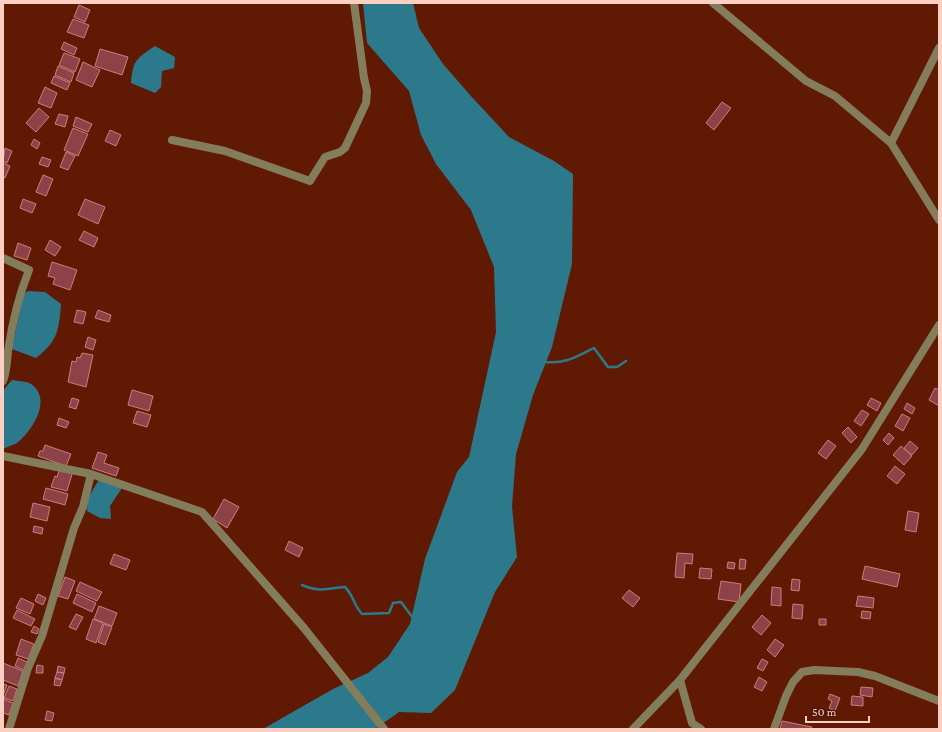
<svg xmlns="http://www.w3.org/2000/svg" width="942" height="732" font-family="'Crimson Pro',serif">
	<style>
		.water { fill: #2d798c }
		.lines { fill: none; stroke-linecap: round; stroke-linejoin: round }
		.stream { stroke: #2d798c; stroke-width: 2.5 }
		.building { fill: #8b4348; stroke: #d07b7f }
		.street { stroke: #847d5c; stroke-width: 8 }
	</style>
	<rect width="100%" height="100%" fill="#601a03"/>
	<!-- water -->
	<path class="water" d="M 363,3 L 413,3 L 419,28 L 443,64 L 470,95 L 509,137 L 554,161 L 573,174 L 572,264 L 552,347 L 533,395 L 516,454 L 512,507 L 517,557 L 495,592 L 455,690 L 431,713 L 399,712 L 375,729 L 263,729 L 333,689 L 368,673 L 388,657 L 410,624 L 425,559 L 457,472 L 469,457 L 496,332 L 494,267 L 471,210 L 436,164 L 421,135 L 409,91 L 367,43 Z
		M 155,46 L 175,57 L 174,68 L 162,71 L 161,87 L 155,93 L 131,83 C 133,60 136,59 155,46 Z
		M 28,291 L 45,292 L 61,304 C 59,330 58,341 36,358 L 12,349 L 23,295 Z
		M 12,380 C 17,381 26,381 31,384 C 53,399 32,431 17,443 C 13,445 7,447 3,449 L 3,393 L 5,388 Z
		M 100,478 L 122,488 L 110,506 L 111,519 L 100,518 L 87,511 L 88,498 Z"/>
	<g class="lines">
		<!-- stream -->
		<path class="stream" d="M 544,362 C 566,364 576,357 594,348 L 608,367 L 617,367 L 626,361
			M 302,585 C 321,593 326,588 345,587 C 354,596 353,604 362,614 L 389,613 L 393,603 L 401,602 L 413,618"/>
	</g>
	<!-- building -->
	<path class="building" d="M 79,5 L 90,10 L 85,22 L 74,17 Z
		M 73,19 L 89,25 L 84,38 L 67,32 Z
		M 64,42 L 77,48 L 74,55 L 61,49 Z
		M 100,49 L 128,57 L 122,75 L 95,66 Z
		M 64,53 L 80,59 L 75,72 L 59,65 Z
		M 83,62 L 100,70 L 92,87 L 76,80 Z
		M 58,66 L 74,73 L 71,82 L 55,75 Z
		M 54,76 L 70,83 L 67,90 L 51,83 Z
		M 45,87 L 57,93 L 51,108 L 38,103 Z
		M 722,102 L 731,108 L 714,130 L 706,123 Z
		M 39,108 L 49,117 L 36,132 L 26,123 Z
		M 59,114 L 68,116 L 65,127 L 55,124 Z
		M 76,117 L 92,124 L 88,132 L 73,126 Z
		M 73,128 L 88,134 L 78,156 L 64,150 Z
		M 110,130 L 121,135 L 116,146 L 105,141 Z
		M 34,139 L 40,143 L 37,149 L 31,145 Z
		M 5,148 L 12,151 L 7,163 L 3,161 Z
		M 66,152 L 75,156 L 68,170 L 60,167 Z
		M 42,157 L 51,160 L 48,167 L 39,164 Z
		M 3,163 L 10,166 L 5,178 L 3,177 Z
		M 43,175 L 53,179 L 46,196 L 36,192 Z
		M 23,199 L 36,204 L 32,213 L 20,208 Z
		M 85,199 L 105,207 L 98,224 L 78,215 Z
		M 84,231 L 98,238 L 94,247 L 79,240 Z
		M 50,240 L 61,247 L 55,256 L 45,250 Z
		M 18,243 L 31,248 L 27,260 L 14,256 Z
		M 52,262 L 77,270 L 70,290 L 53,284 L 55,278 L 48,276 Z
		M 77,310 L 86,312 L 83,324 L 74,322 Z
		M 98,310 L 111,315 L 109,322 L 95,318 Z
		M 88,337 L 96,340 L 93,350 L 85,347 Z
		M 82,353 L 93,355 L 86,387 L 68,382 L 72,361 L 76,362 L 77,357 L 80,358 Z
		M 935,388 L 939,390 L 939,406 L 929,400 Z
		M 132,390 L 153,396 L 149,411 L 128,405 Z
		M 72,398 L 79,400 L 76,409 L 69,407 Z
		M 871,398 L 881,403 L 877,411 L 867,405 Z
		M 907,403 L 915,408 L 912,414 L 904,409 Z
		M 862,410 L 869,414 L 861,426 L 854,421 Z
		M 137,411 L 151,415 L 147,427 L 133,423 Z
		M 902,414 L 910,418 L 903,431 L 895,426 Z
		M 59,418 L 69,422 L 66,428 L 57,425 Z
		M 848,427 L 857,437 L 851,443 L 842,433 Z
		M 889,433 L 894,438 L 888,445 L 883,440 Z
		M 828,440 L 836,446 L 826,459 L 818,453 Z
		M 910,441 L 918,448 L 912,455 L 904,448 Z
		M 45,445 L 71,454 L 66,466 L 38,456 L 40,451 L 43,451 Z
		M 901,446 L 912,456 L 904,465 L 893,455 Z
		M 98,452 L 107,455 L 104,463 L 119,468 L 116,476 L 92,468 Z
		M 895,466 L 905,474 L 897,484 L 887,476 Z
		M 60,468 L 73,471 L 67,491 L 51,487 L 55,476 L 57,477 Z
		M 46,488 L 68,494 L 65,505 L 43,499 Z
		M 224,499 L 239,507 L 227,528 L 213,519 Z
		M 33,503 L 50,507 L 47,521 L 30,517 Z
		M 908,511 L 919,513 L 916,532 L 905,530 Z
		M 34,526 L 43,528 L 42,534 L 33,532 Z
		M 289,541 L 303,548 L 299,557 L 285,550 Z
		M 677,553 L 693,554 L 692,564 L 685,563 L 684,578 L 675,577 Z
		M 114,554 L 130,560 L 126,570 L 110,564 Z
		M 740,559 L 746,560 L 745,569 L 739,569 Z
		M 728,562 L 735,563 L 734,569 L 727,568 Z
		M 865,566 L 900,574 L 897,587 L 862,579 Z
		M 700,568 L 712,569 L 711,579 L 699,578 Z
		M 65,577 L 75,581 L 68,599 L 58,596 Z
		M 792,579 L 800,580 L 799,591 L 791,590 Z
		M 721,581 L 741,584 L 739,602 L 718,599 Z
		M 80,582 L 102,592 L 97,601 L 76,591 Z
		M 772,587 L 781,588 L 781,606 L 771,605 Z
		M 629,590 L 640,598 L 633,607 L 622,598 Z
		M 38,594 L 46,598 L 43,605 L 35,601 Z
		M 77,594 L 96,603 L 92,612 L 73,603 Z
		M 858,596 L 874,598 L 873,608 L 856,606 Z
		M 21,598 L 34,604 L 30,614 L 16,608 Z
		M 793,604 L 803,605 L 802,619 L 792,618 Z
		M 99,606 L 117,613 L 112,626 L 94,619 Z
		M 17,610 L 35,619 L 31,626 L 13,618 Z
		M 862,611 L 871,612 L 870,619 L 861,618 Z
		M 76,614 L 83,617 L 76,630 L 69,627 Z
		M 762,615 L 771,623 L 761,635 L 752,627 Z
		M 93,619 L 103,623 L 96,643 L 86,639 Z
		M 819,619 L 826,619 L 826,625 L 819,625 Z
		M 104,624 L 112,627 L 105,645 L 98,642 Z
		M 34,626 L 39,629 L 37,634 L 31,632 Z
		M 21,639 L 34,644 L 28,659 L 16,655 Z
		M 775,639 L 784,645 L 775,657 L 767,650 Z
		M 18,658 L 27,662 L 24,670 L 15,666 Z
		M 762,659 L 768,662 L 763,671 L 757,668 Z
		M 3,663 L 23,671 L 18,686 L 3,680 Z
		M 37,665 L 43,666 L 43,673 L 36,673 Z
		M 58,666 L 65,668 L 64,673 L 57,672 Z
		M 57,672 L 64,673 L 62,680 L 55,678 Z
		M 759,677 L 767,682 L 762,691 L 754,687 Z
		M 55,678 L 62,680 L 60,686 L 54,685 Z
		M 3,684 L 7,685 L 3,696 Z
		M 9,686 L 17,689 L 13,701 L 4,698 Z
		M 861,687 L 873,688 L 872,697 L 860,695 Z
		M 830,694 L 840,698 L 835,711 L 829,708 L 832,701 L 828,699 Z
		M 852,696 L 863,697 L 863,706 L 851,705 Z
		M 3,699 L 13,703 L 9,715 L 3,713 Z
		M 47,711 L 54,713 L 52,721 L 45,720 Z
		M 782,721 L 812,727 L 811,729 L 780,729 Z"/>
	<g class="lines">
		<!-- street -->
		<path class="street" d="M 713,3 L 806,81 L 835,96 L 891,143 L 939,220
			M 172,140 L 225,151 L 310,181 L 325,157 L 340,152 L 345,148 L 366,103 L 367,91 L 364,78 L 354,3
			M 891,143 L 939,48
			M 3,258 L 29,270 C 19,295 12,324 8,351 C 7,361 7,371 3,381
			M 3,456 L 91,474 L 202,512 L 304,628 L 384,729
			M 680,680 L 692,723 L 701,729
			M 9,729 L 28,668 L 42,636 L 74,528 L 83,507 L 91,474
			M 633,729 L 680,680 L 862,449 L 939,325
			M 774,729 L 786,696 L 793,682 L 802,672 L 814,670 L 858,672 L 875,676 L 939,701"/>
	</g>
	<!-- border -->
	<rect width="942" height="732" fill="none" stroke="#fbcfc1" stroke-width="8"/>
	<!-- scale -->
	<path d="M806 716v6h63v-6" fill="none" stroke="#fbcfc1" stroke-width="2"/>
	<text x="812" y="716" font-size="12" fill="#fbcfc1" stroke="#4d1807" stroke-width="3" paint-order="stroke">50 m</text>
</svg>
